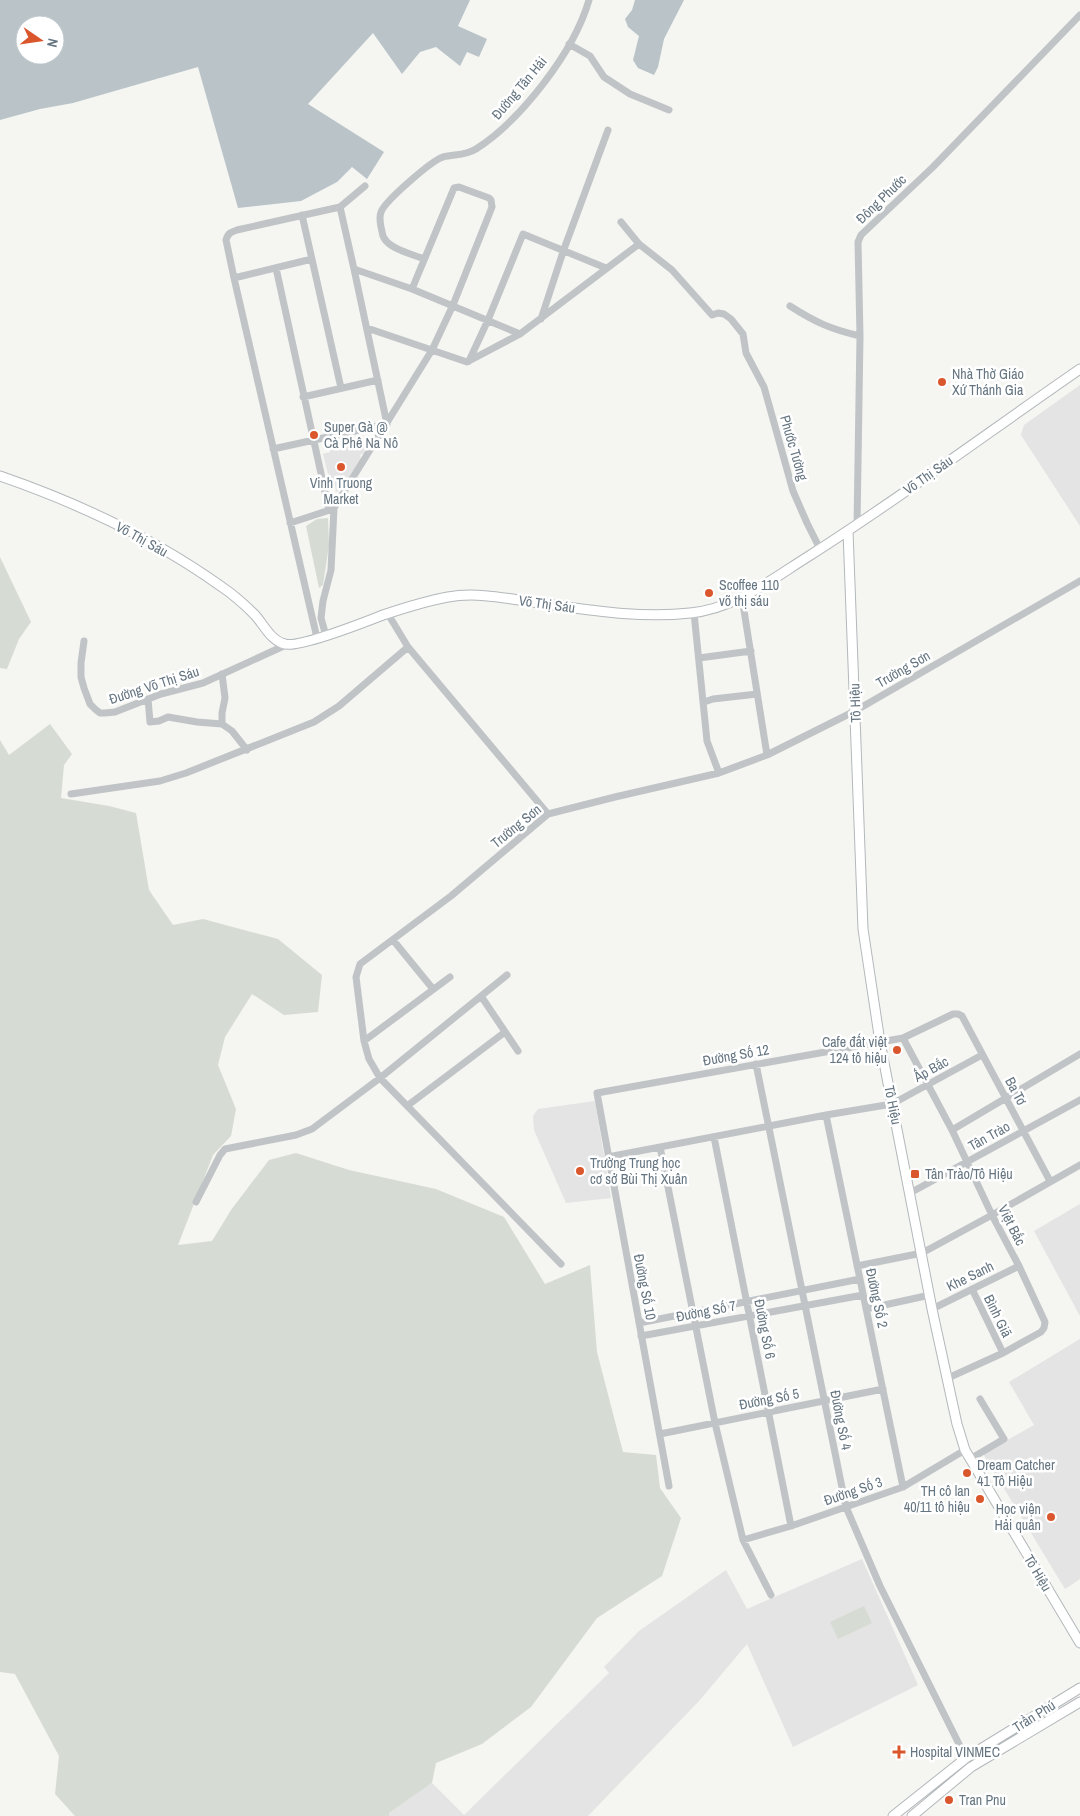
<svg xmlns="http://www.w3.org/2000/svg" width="1080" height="1816" font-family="'Archivo Narrow',sans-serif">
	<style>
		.built { fill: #e3e4e3 }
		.green { fill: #d6dcd3 }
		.water { fill: #bac4c8; fill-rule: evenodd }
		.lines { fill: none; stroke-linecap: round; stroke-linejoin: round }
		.secondary-casing { stroke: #b3b8bb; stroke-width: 11 }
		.street { stroke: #c0c4c7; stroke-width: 7 }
		.secondary { stroke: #fff; stroke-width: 9 }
		.poi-dot { fill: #da562d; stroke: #fff; stroke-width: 2 }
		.labels { text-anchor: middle; stroke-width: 5; stroke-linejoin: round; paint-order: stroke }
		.street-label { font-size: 14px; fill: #657581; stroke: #fff }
		.poi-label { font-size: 14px; fill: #657581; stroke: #fff; text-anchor: start }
	</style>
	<rect width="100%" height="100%" fill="#f5f5f2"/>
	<!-- built -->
	<path class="built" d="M 1080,385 L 1080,526 L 1021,435 L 1024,425 Z
		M 362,436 L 365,453 L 360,455 L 361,460 L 342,489 L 336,492 L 335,485 L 331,485 L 323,454 L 330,452 L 330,443 Z
		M 595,1101 L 611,1198 L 566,1203 L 534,1130 L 533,1116 L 538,1109 Z
		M 1080,1204 L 1080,1316 L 1034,1231 Z
		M 1080,1339 L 1080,1579 L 1065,1589 L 983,1454 L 1034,1425 L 1009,1382 Z
		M 862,1559 L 918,1685 L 793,1747 L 747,1644 L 699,1701 L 588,1816 L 389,1816 L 389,1813 L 432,1783 L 464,1815 L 609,1673 L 604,1667 L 639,1631 L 726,1570 L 747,1609 Z"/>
	<!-- green -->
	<path class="green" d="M 328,518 L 329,545 L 323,585 L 319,588 L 306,526 L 317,519 Z
		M 0,557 L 31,622 L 19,639 L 7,669 L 0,668 Z
		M 50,724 L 72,754 L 64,765 L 61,798 L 109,806 L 136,813 L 149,890 L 173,925 L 203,919 L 278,939 L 322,975 L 318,1012 L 284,1015 L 252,994 L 225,1037 L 218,1065 L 236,1109 L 231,1136 L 213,1155 L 178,1245 L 212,1241 L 231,1210 L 269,1160 L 296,1153 L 349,1170 L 436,1189 L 504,1217 L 545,1284 L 590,1265 L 597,1352 L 623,1452 L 656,1455 L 660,1488 L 681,1518 L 662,1576 L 597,1618 L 531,1707 L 482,1744 L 436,1763 L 432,1783 L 389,1813 L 389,1816 L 75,1816 L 55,1794 L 59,1756 L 15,1674 L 0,1672 L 0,740 L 9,755 Z
		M 864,1606 L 872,1623 L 838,1639 L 830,1622 Z"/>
	<!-- water -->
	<path class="water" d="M 0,0 L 470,0 L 458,26 L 487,39 L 479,57 L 467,52 L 460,66 L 436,47 L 420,52 L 402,74 L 373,33 L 308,104 L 384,152 L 367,179 L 352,167 L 337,182 L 301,201 L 238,208 L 198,67 L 73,103 L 40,109 L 0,120 ZM 25,25 L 55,25 L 55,55 L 25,55 Z
		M 635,0 L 684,0 L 664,39 L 658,67 L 654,75 L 638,68 L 633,60 L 639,36 L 628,27 L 625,19 L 632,10 Z"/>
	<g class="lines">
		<defs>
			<path id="secondary" d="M 0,476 C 78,503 155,539 222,587 C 234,595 245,605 255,615 C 264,625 271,641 285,644 C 300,648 365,622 383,615 C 404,608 426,601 448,597 C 475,592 505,598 532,602 C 584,609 638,619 690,613 C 735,609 772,579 809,556 C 902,497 990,431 1080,369
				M 848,531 L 863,929 L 880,1042 L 932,1309 L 957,1424 L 965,1450 L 1080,1643
				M 893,1816 L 966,1758 L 1080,1688
				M 912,1816 L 971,1767 L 1080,1702"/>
		</defs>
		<!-- secondary casing -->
		<use href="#secondary" class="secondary-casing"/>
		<!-- street -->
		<path class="street" d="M 569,44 L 590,56 L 604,77 L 630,94 L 669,110
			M 340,207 L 365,186
			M 302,215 L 341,388
			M 621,222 L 639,244 L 672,270 L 712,315 L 718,313 L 724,314 L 731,319 L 743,334 L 746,353 L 764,387 L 793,491 L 807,523 L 820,549
			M 424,259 C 412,254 390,249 384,238 C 382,235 382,230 381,227 C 380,222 379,217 381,212 C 385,201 431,161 443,157 C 454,154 465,156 476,149 C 521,120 574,52 589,0
			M 276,268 L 329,510
			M 234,278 L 312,259
			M 790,306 C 815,322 830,329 860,336
			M 541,319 L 564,249 L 608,130
			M 367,328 L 467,362 L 520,334 L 639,244
			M 469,361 L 488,320 L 523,234 L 606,268
			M 303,397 L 378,380
			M 273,449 L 387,424 L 354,269
			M 290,523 L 333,509
			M 857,526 L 860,336 L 858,242 L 861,235 L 933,167 L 1080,15
			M 742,598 L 767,755
			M 694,613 L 707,741 L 719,773
			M 388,614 L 408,647
			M 326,636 L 321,618 L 323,601 L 331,570 L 334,508 L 432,350 L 453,305 L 492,207 L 491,200 L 489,198 L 459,187 L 454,188 L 412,289
			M 317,638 L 234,278 L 226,240 C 228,233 231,232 237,230 L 340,207 L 354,269 L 412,289 L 520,334
			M 84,641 L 81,663 L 81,677 L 84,688 L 90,704 L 95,709 L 100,713 L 105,713 L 115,712 L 161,694 L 203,683 L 286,645
			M 699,658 L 751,651
			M 148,699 L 150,722 L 159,721 L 168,717 L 197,722 L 222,724 L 232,731 L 247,750
			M 704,702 L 713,699 L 757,694
			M 222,724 L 222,713 L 225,698 L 222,674
			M 71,794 L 160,781 L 186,773 L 314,722 L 339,706 L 408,647 L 548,814
			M 393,940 L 433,989
			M 481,996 L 518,1051
			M 903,1038 L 952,1130 L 992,1215 L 1019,1266 L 1045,1322 L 1044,1328 L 1041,1332 L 1003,1353 L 948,1378
			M 364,1041 L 450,977
			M 756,1064 L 846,1507 L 880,1586 L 966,1758
			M 407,1106 L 505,1032
			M 826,1115 L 903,1487
			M 952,1130 L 1080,1054
			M 714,1137 L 791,1526
			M 660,1147 L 715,1423 L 743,1540 L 771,1595
			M 608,1157 L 826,1115 L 892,1104 L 982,1055
			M 910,1193 L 1080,1100
			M 196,1202 L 220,1155 L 225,1149 L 296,1135 L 312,1129 L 380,1078 L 507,975
			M 561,1264 L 380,1078 L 369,1059 L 364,1041 L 356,977 L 360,964 L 451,896 L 548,814 L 615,797 L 719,773 L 767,755 L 855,711 L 1080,581
			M 857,1266 L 922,1253 L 992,1215 L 1080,1165
			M 972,1289 L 1003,1353
			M 866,1309 L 930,1295
			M 932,1309 L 1019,1266
			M 639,1323 L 860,1279
			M 641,1336 L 863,1295
			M 660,1434 L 883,1389
			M 970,1459 L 1004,1439 L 980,1399
			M 669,1486 L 597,1093 L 903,1038 L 953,1014 L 958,1014 L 962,1016 L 1050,1181
			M 743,1540 L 791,1526 L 903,1487 L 965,1450"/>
		<!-- secondary -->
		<use href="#secondary" class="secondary"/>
	</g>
	<!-- markers -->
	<g class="poi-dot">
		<circle cx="942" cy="382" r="5"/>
		<circle cx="314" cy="435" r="5"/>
		<circle cx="341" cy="467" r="5"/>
		<circle cx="709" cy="593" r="5"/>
		<circle cx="897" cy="1050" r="5"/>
		<circle cx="580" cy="1171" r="5"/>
		<rect x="910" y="1169" width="10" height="10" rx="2.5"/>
		<circle cx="967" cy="1473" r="5"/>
		<circle cx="980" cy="1499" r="5"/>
		<circle cx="1051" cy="1517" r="5"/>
		<path d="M896.5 1744.5h5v5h5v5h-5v5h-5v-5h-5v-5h5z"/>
		<circle cx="949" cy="1800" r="5"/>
	</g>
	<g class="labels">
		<!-- street labels -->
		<g class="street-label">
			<text transform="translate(519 88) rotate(-50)" y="5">Đường Tân Hải</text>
			<text transform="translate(881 199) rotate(-44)" y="5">Đông Phước</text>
			<text transform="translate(794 448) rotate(74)" y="5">Phước Tường</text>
			<text transform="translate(928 475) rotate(-35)" y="5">Võ Thị Sáu</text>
			<text transform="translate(142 539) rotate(29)" y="5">Võ Thị Sáu</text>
			<text transform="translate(547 604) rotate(8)" y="5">Võ Thị Sáu</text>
			<text transform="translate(903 669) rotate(-30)" y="5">Trường Sơn</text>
			<text transform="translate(154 685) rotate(-18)" y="5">Đường Võ Thị Sáu</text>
			<text transform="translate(855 703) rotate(-92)" y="5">Tô Hiệu</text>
			<text transform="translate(516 826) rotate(-39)" y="5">Trường Sơn</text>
			<text transform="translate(736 1055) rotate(-10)" y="5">Đường Số 12</text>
			<text transform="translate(931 1069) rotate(-29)" y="5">Ấp Bắc</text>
			<text transform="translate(1016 1091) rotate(62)" y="5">Ba Tơ</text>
			<text transform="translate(893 1105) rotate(79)" y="5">Tô Hiệu</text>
			<text transform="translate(989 1136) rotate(-29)" y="5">Tân Trào</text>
			<text transform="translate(1012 1225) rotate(63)" y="5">Việt Bắc</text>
			<text transform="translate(970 1276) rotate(-26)" y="5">Khe Sanh</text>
			<text transform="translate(645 1287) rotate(79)" y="5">Đường Số 10</text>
			<text transform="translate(877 1298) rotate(78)" y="5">Đường Số 2</text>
			<text transform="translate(706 1311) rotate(-11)" y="5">Đường Số 7</text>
			<text transform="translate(998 1316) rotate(64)" y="5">Bình Giã</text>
			<text transform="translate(765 1329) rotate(79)" y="5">Đường Số 6</text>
			<text transform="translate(769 1399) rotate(-11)" y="5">Đường Số 5</text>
			<text transform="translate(841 1420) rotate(79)" y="5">Đường Số 4</text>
			<text transform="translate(853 1491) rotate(-19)" y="5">Đường Số 3</text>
			<text transform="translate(1038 1573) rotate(59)" y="5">Tô Hiệu</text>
			<text transform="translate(1034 1716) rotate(-32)" y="5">Trần Phú</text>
		</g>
		<!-- poi labels -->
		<g class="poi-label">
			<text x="952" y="379">Nhà Thờ Giáo<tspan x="952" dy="16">Xứ Thánh Gia</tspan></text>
			<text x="324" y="432">Super Gà @<tspan x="324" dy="16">Cà Phê Na Nô</tspan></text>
			<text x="341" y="488" text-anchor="middle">Vinh Truong<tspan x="341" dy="16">Market</tspan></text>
			<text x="719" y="590">Scoffee 110<tspan x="719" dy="16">võ thị sáu</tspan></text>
			<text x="887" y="1047" text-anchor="end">Cafe đất việt<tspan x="887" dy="16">124 tô hiệu</tspan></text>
			<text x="590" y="1168">Trường Trung học<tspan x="590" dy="16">cơ sở Bùi Thị Xuân</tspan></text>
			<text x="925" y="1179">Tân Trào/Tô Hiệu</text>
			<text x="977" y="1470">Dream Catcher<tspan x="977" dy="16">41 Tô Hiệu</tspan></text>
			<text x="970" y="1496" text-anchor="end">TH cô lan<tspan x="970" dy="16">40/11 tô hiệu</tspan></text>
			<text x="1041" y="1514" text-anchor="end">Học viện<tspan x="1041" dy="16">Hải quân</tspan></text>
			<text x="910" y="1757">Hospital VINMEC</text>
			<text x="959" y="1805">Tran Pnu</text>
		</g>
	</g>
	<!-- north arrow -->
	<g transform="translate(40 40) rotate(103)"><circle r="24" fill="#ffffff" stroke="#c1c8cd"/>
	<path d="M0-4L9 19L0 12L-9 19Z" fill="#da562d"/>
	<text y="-8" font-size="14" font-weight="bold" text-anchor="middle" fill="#657581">N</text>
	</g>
</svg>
